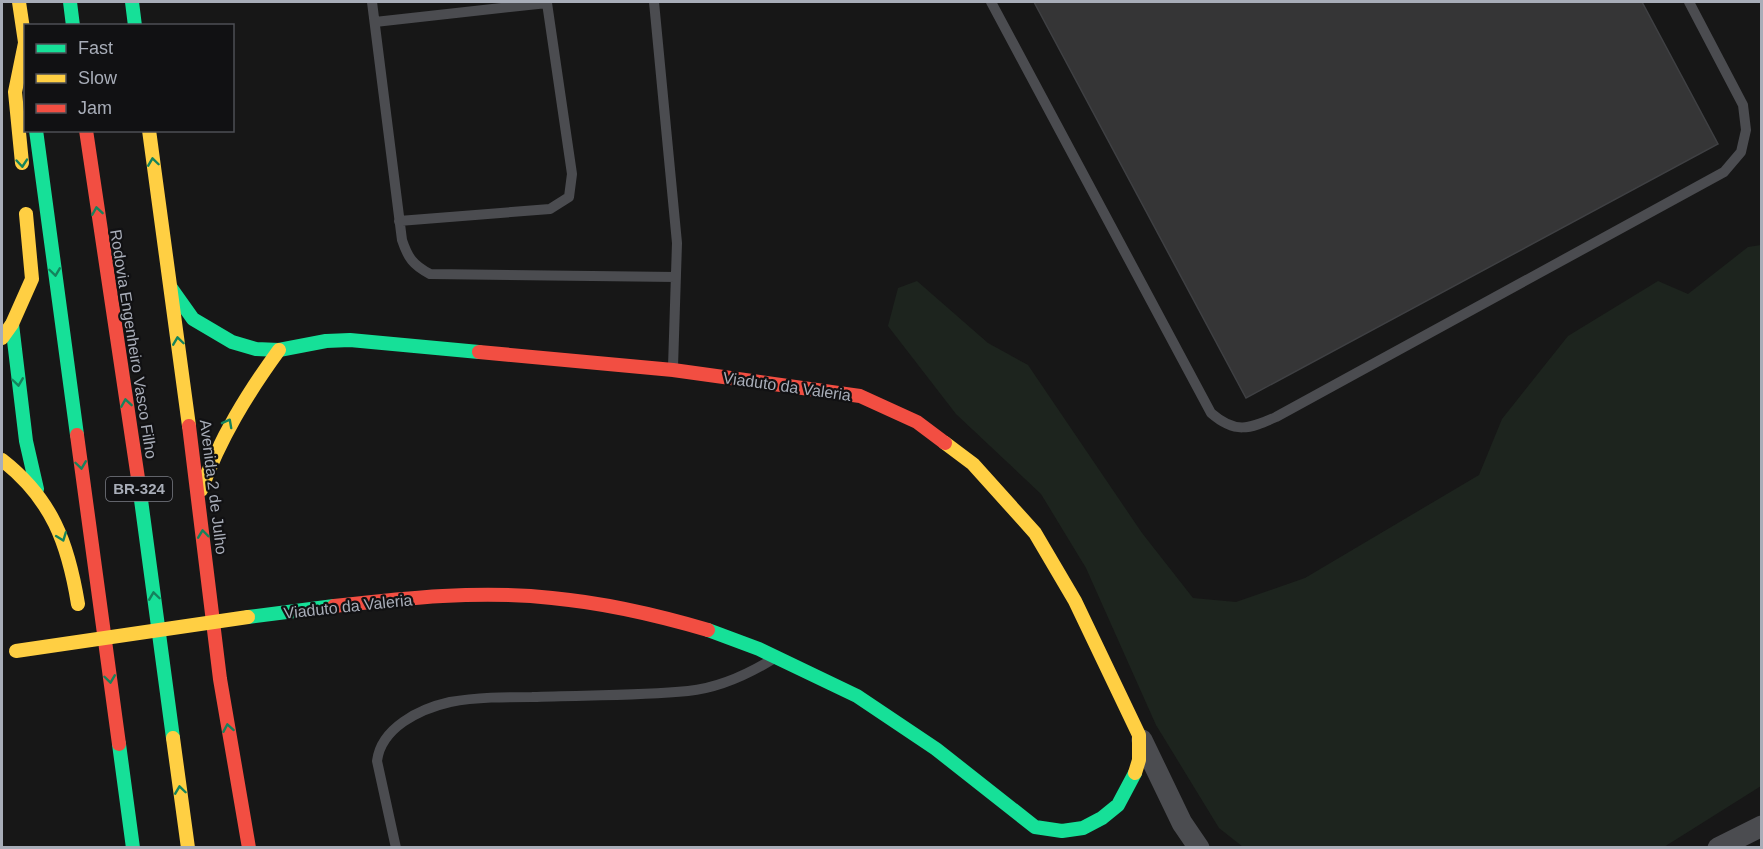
<svg xmlns="http://www.w3.org/2000/svg" width="1763" height="849" font-family="Arial,sans-serif">
	<style>
		.green { fill: #1d241e }
		.building { fill: #353536; stroke: #3f4043; stroke-width: 1.5 }
		.lines { fill: none; stroke-linecap: round; stroke-linejoin: round }
		.lane { stroke: #4b4c50; stroke-width: 10 }
		.street { stroke: #4b4c50; stroke-width: 21 }
		.fast { stroke: #16e098; stroke-width: 14 }
		.slow { stroke: #ffcf43; stroke-width: 14 }
		.jam { stroke: #f24e42; stroke-width: 14 }
		.slow-bridge { stroke: #ffcf43; stroke-width: 14 }
		.oneway { stroke: #14835c }
		.labels { text-anchor: middle; stroke-width: 4.5; stroke-linejoin: round; paint-order: stroke }
		.shield { fill: #111113; stroke: #7b7e86; stroke-width: 1.5 }
		.shield-label { font-size: 15px; font-weight: bold; fill: #a8adb8 }
		.street-label { font-size: 16px; fill: #a8adb8; stroke: #111113 }
	</style>
	<rect width="100%" height="100%" fill="#171717"/>
	<!-- green -->
	<path class="green" d="M 1761,245 L 1761,786 L 1664,847 L 1243,847 L 1219,828 L 1156,725 L 1086,568 L 1041,494 L 956,414 L 888,326 L 898,288 L 917,281 L 988,343 L 1028,365 L 1142,533 L 1193,598 L 1236,602 L 1305,578 L 1479,475 L 1502,419 L 1568,336 L 1658,281 L 1688,294 L 1748,247 Z"/>
	<!-- building -->
	<path class="building" d="M 1034,2 L 1642,2 L 1718,144 L 1246,398 Z"/>
	<g class="lines">
		<!-- lane -->
		<path class="lane" d="M 372,2 L 402,240 C 408,258 413,265 430,274 L 676,277
			M 654,2 L 677,243 L 673,367
			M 991,2 L 1211,413 C 1235,434 1249,429 1276,417 L 1724,172 L 1741,152 L 1746,130 L 1743,105 L 1689,2
			M 375,22 L 547,3 L 572,174 L 569,197 L 550,209 L 399,221
			M 396,848 L 377,761 C 381,728 419,709 450,702 C 477,697 505,697 532,697 C 584,695 637,696 688,691 C 719,688 747,675 773,659"/>
		<!-- street -->
		<path class="street" d="M 1142,740 L 1182,823 L 1199,848
			M 1718,848 L 1762,826"/>
		<!-- fast -->
		<path class="fast" d="M 70,2 L 73,26
			M 132,2 L 135,26
			M 36,130 L 77,435
			M 171,288 L 193,319 L 232,342 L 256,349 L 279,350 L 326,341 L 350,340 L 479,352
			M 12,324 L 26,441 L 37,489
			M 139,485 L 173,738
			M 248,617 L 334,606
			M 708,630 L 759,649 L 857,696 L 936,749 L 1035,827 L 1062,831 L 1083,828 L 1102,818 L 1118,805 L 1135,773
			M 119,744 L 133,848"/>
		<!-- slow -->
		<path class="slow" d="M 19,2 L 26,49
			M 149,130 L 189,426
			M 22,163 L 15,92 L 25,43
			M 2,338 L 12,324 L 32,279 L 26,214
			M 945,443 L 973,464 L 1035,533 L 1075,601 L 1139,735 L 1139,760 L 1135,773
			M 2,460 C 52,499 68,543 78,604
			M 201,490 C 220,438 247,394 279,350
			M 173,738 L 188,848"/>
		<!-- jam -->
		<path class="jam" d="M 86,130 L 139,485
			M 479,352 L 673,370 L 860,396 L 917,422 L 945,443
			M 189,426 L 220,679 L 249,848
			M 77,435 L 119,744
			M 334,606 C 405,598 480,590 552,598 C 606,603 657,615 708,630"/>
		<!-- slow-bridge -->
		<path class="slow-bridge" d="M 16,651 L 248,617"/>
	</g>
	<!-- one-way arrows -->
	<defs><path id="oneway-chevron" d="M-2-3.5L2.5 0L-2 3.5" fill="none" stroke-width="1.6" stroke-linecap="round" stroke-linejoin="round" transform="scale(1.5)"/></defs>
	<g class="oneway">
		<use href="#oneway-chevron" transform="translate(153 162) rotate(-98)"/>
		<use href="#oneway-chevron" transform="translate(22 163) rotate(85)"/>
		<use href="#oneway-chevron" transform="translate(97 211) rotate(-99)"/>
		<use href="#oneway-chevron" transform="translate(55 272) rotate(82)"/>
		<use href="#oneway-chevron" transform="translate(178 341) rotate(-98)"/>
		<use href="#oneway-chevron" transform="translate(18 382) rotate(82)"/>
		<use href="#oneway-chevron" transform="translate(126 403) rotate(-99)"/>
		<use href="#oneway-chevron" transform="translate(228 423) rotate(-62)"/>
		<use href="#oneway-chevron" transform="translate(81 465) rotate(82)"/>
		<use href="#oneway-chevron" transform="translate(203 534) rotate(-97)"/>
		<use href="#oneway-chevron" transform="translate(62 537) rotate(69)"/>
		<use href="#oneway-chevron" transform="translate(154 596) rotate(-98)"/>
		<use href="#oneway-chevron" transform="translate(110 679) rotate(82)"/>
		<use href="#oneway-chevron" transform="translate(228 728) rotate(-100)"/>
		<use href="#oneway-chevron" transform="translate(180 790) rotate(-98)"/>
	</g>
	<g class="labels">
		<!-- shield labels -->
		<rect class="shield" x="106" y="477" width="66" height="24" rx="4.5"/>
		<g class="shield-label">
			<text x="139" y="494">BR-324</text>
		</g>
		<!-- street labels -->
		<g class="street-label">
			<text transform="translate(134 344) rotate(81)" y="6">Rodovia Engenheiro Vasco Filho</text>
			<text transform="translate(787 386) rotate(8)" y="6">Viaduto da Valeria</text>
			<text transform="translate(214 487) rotate(83)" y="6">Avenida 2 de Julho</text>
			<text transform="translate(348 606) rotate(-6)" y="6">Viaduto da Valeria</text>
		</g>
	</g>
	<!-- border -->
	<rect width="1763" height="849" fill="none" stroke="#a8adb8" stroke-width="6"/>
	<!-- legend -->
	<rect x="24" y="24" width="210" height="108" fill="#111113" stroke="#4d4f55" stroke-width="1.5"/>
	<rect x="36" y="44" width="30" height="9" fill="#16e098" stroke="#4d4f55" stroke-width="1.5"/>
	<text x="78" y="54" font-size="18" fill="#a8adb8">Fast</text>
	<rect x="36" y="74" width="30" height="9" fill="#ffcf43" stroke="#4d4f55" stroke-width="1.5"/>
	<text x="78" y="84" font-size="18" fill="#a8adb8">Slow</text>
	<rect x="36" y="104" width="30" height="9" fill="#f24e42" stroke="#4d4f55" stroke-width="1.5"/>
	<text x="78" y="114" font-size="18" fill="#a8adb8">Jam</text>
</svg>
